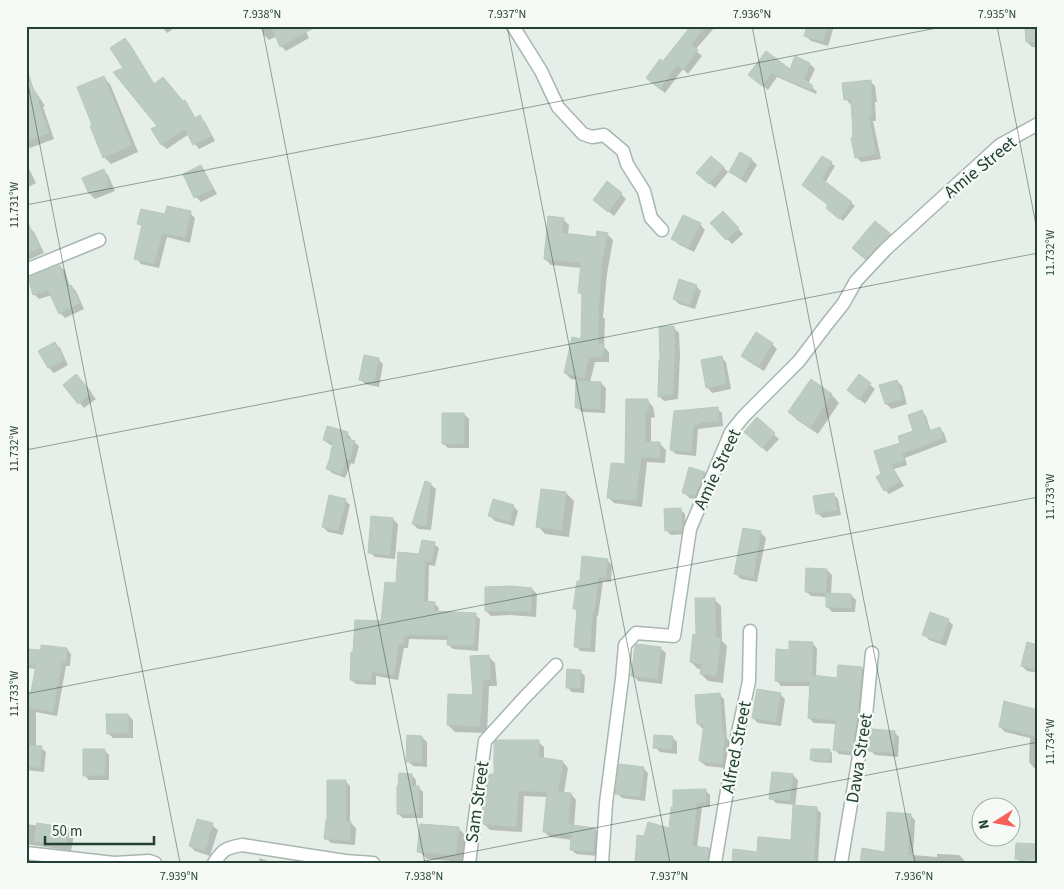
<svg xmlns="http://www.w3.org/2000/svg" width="1064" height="889" font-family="'Source Sans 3',sans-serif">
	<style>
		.shadow { fill: #0003 }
		.building { fill: #bdccc3; stroke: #b7c9bd }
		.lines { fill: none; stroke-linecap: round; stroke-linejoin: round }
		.minor-casing { stroke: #a7b7ae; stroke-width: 15 }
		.minor { stroke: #fff; stroke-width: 12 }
		.ticks { fill: none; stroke: #234133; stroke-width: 1; stroke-opacity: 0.45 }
		.labels { text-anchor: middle; stroke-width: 4.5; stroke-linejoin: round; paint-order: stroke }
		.street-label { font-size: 18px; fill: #234133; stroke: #f6faf7 }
		.neatline { fill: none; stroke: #234133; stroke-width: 2 }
		.ticks-label { font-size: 12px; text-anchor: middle; fill: #234133 }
	</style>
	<rect width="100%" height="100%" fill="#e5eee8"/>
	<!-- shadow -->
	<path class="shadow" d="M 161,26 L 177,26 L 167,33 Z
		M 260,26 L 290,26 L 305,30 L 309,38 L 286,51 L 281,46 L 277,36 L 269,40 L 264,35 Z
		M 690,26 L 715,27 L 695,50 L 702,56 L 688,74 L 683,69 L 665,93 L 652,83 L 663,63 L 689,31 L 687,29 Z
		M 809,26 L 834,26 L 828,46 L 811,41 L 806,36 Z
		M 1038,26 L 1038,47 L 1032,47 L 1027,42 Z
		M 125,40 L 130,44 L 155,85 L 184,102 L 189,107 L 196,119 L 200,117 L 205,122 L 215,141 L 199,149 L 195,144 L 189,134 L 167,149 L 162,145 L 153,130 L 159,126 L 125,69 Z
		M 810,64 L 815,69 L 808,84 L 817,92 L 816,94 L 777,77 L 768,90 L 750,75 L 791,71 Z
		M 26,77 L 45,106 L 43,107 L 54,139 L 30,148 L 26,144 Z
		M 103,77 L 110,84 L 138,152 L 111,164 L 104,157 L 94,126 Z
		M 870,81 L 875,86 L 877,102 L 875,102 L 876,121 L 873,121 L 881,159 L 861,162 L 856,157 L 852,104 L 851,105 L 846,99 Z
		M 741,154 L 752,160 L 757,165 L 746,183 L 736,176 L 731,171 Z
		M 26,163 L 36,183 L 26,188 Z
		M 831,163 L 835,166 L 825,183 L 855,206 L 843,221 L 831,211 L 829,205 L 807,188 Z
		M 200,167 L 205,172 L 217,194 L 201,202 L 196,197 Z
		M 723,167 L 728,172 L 715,188 L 703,178 Z
		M 103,170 L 108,175 L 115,191 L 95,199 L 90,194 Z
		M 621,194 L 626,199 L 614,216 L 595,200 Z
		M 190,213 L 195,218 L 190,243 L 167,237 L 159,268 L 141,264 L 136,258 L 143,228 L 139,224 L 166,216 Z
		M 723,213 L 743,234 L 732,244 L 711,223 Z
		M 563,219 L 569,225 L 568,235 L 597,238 L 607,234 L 613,240 L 607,274 L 603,317 L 605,319 L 604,347 L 609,352 L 609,362 L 595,362 L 590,382 L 601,383 L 606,388 L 605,413 L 582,412 L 577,407 L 577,380 L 571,379 L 565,373 L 582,341 L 583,296 L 579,292 L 582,268 L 551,265 L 545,259 Z
		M 700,224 L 705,230 L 694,252 L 678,244 L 673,238 Z
		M 29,227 L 34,232 L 44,253 L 26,261 L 26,228 Z
		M 890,235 L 895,240 L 871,264 L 858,253 Z
		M 60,266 L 65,271 L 70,287 L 71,286 L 76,291 L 84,309 L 65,318 L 60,313 L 52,295 L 39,299 L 34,294 Z
		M 696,286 L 701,291 L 695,309 L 679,304 L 674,299 Z
		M 674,328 L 679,333 L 680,355 L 678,399 L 664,401 L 659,396 Z
		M 55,343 L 60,348 L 68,365 L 54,373 L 49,368 L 40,351 Z
		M 772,344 L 777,349 L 764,371 L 748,361 L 743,356 Z
		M 721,357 L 726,362 L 731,389 L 712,393 L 707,387 Z
		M 378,359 L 383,364 L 379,387 L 365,384 L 360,379 Z
		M 76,375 L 96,399 L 84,408 L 64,385 Z
		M 859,376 L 875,389 L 865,404 L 854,395 Z
		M 811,381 L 832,395 L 839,403 L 818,434 L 797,420 L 789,412 Z
		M 897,381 L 902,386 L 907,404 L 892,409 L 886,404 Z
		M 647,400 L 653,407 L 655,417 L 651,418 L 651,443 L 660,444 L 666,450 L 665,463 L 647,462 L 642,507 L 614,503 L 608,497 L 626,466 Z
		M 717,409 L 722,413 L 723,426 L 698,429 L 696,456 L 676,454 L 671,450 L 675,412 Z
		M 922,412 L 926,416 L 931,432 L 940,429 L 944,433 L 947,442 L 905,458 L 907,465 L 894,469 L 904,486 L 889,494 L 885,490 L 882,475 L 902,444 L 915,432 Z
		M 464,414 L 469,419 L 469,448 L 448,448 L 443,443 Z
		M 757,419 L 779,439 L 767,452 L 750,437 Z
		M 347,433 L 351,438 L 350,441 L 354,442 L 359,446 L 354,464 L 351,463 L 345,478 L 332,473 L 327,468 L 334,446 L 329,444 L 324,440 Z
		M 690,469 L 705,473 L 710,478 L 700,500 L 689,498 L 684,492 Z
		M 430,484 L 436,489 L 431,530 L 418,529 L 413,524 Z
		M 566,493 L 574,501 L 569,537 L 545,534 L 538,526 Z
		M 833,494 L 838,499 L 841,515 L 823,518 L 817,513 Z
		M 345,500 L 350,505 L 343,535 L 328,532 L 323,527 Z
		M 513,506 L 518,511 L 514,526 L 495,521 L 490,516 Z
		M 680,509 L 685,514 L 686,534 L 671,535 L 666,530 Z
		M 372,518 L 393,519 L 398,524 L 395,559 L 375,557 L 370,552 Z
		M 744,529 L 761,533 L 766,538 L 757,582 L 741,579 L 736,574 Z
		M 434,544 L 439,548 L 435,566 L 429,565 L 428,602 L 434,603 L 439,608 L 438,612 L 475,615 L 480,619 L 478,651 L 453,649 L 448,644 L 449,640 L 409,639 L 408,648 L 404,648 L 398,680 L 376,676 L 376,685 L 356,684 L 351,680 L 382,622 L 397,585 L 420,555 Z
		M 607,560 L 612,565 L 611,582 L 603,581 L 598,616 L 597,616 L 595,652 L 580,651 L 576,646 L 578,612 L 575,608 L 581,582 Z
		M 827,570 L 832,575 L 831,594 L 851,595 L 856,600 L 855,612 L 832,612 L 827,606 L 827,597 L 811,596 L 806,591 Z
		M 532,589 L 537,594 L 536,617 L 511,615 L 491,616 L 486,611 Z
		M 714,599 L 721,606 L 722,641 L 727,646 L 723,683 L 708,681 L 701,674 L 702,669 L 698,669 L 691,662 L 697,636 Z
		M 948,620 L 953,625 L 946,646 L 929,640 L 924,634 Z
		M 812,643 L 817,648 L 816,677 L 838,680 L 840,666 L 862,668 L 867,673 L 856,756 L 839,754 L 835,750 L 837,724 L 814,723 L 809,718 L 811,686 L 781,686 L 777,681 L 790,651 Z
		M 1038,646 L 1038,673 L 1027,671 L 1022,666 Z
		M 660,648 L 666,653 L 662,684 L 638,681 L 633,675 Z
		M 67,649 L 71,654 L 70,666 L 66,666 L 57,716 L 36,712 L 36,747 L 41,748 L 46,752 L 44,772 L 26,770 L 26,692 L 32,693 L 36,669 L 28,668 L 26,667 L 26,651 Z
		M 488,656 L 495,663 L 497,686 L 489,686 L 487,733 L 455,732 L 448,725 L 474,697 Z
		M 580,671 L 585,676 L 584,693 L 572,692 L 567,687 Z
		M 719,694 L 724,699 L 727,739 L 730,741 L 726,768 L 706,766 L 700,761 L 704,730 L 698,724 Z
		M 780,694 L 785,699 L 781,726 L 758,723 L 753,718 Z
		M 1035,708 L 1038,709 L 1038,768 L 1034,768 L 1029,762 L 1030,738 L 1005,732 L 1000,727 L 1035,710 Z
		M 128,715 L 133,720 L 133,738 L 113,738 L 108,733 Z
		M 894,732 L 899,737 L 898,757 L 875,755 L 870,750 Z
		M 422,737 L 427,742 L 427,767 L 413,766 L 408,761 Z
		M 672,737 L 677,742 L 677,754 L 660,752 L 655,747 Z
		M 538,742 L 544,747 L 544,759 L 563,762 L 568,768 L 564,793 L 571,794 L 576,800 L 574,827 L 595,829 L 600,834 L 598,856 L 576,854 L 571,849 L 572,840 L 550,837 L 544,832 L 548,797 L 524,796 L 522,832 L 490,830 L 484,824 L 496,775 Z
		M 104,750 L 109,755 L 109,780 L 89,780 L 84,775 Z
		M 830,751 L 832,753 L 832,763 L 814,762 L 812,760 Z
		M 643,768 L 648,773 L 645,801 L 622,798 L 617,793 Z
		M 412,775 L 416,780 L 416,787 L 418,787 L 423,792 L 423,818 L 403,818 L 398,814 Z
		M 793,775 L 798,780 L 795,807 L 816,808 L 821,813 L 818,863 L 733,863 L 792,841 L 795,805 L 776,803 L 771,798 Z
		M 345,781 L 350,786 L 350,822 L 356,828 L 355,845 L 331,843 L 326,838 Z
		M 705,790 L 710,795 L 710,807 L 702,807 L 697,848 L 709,849 L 714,854 L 712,863 L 636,863 L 645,837 L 670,830 Z
		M 910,815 L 915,820 L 913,855 L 937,857 L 937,854 L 959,855 L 964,860 L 964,863 L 861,863 L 886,853 Z
		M 26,824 L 68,830 L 74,835 L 71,851 L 26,844 Z
		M 212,825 L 218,830 L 210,856 L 195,851 L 190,846 Z
		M 458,828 L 466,836 L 464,862 L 427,859 L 419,851 Z
		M 1036,845 L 1038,847 L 1038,859 L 1020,858 L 1020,860 L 1038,861 L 1038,863 L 1021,863 L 1016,858 Z
		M 260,858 L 273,863 L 258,863 Z"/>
	<!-- building -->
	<path class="building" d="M 271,26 L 317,26 L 280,47 Z
		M 691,26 L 707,26 L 691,44 L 698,50 L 683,70 L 677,65 L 660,89 L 646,78 L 660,59 L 663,61 Z
		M 807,26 L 828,26 L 823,42 L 804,36 Z
		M 1025,26 L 1038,26 L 1038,42 L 1026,42 Z
		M 125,38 L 154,84 L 163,77 L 183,101 L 185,100 L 195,118 L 200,115 L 211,136 L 193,145 L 185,129 L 161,145 L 151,129 L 157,126 L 113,72 L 123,68 L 110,48 Z
		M 766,51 L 790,69 L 795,56 L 810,63 L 804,79 L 813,86 L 811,90 L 771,73 L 762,86 L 748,75 Z
		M 26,73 L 28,73 L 34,91 L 40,99 L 38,101 L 49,133 L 26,141 Z
		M 104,76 L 132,145 L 103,158 L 90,126 L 92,125 L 77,87 Z
		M 871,80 L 872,97 L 871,97 L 872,116 L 869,116 L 876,154 L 855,158 L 851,138 L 853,137 L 851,99 L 844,100 L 842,83 Z
		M 740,152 L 752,159 L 741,179 L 729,172 Z
		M 711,156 L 724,167 L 709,184 L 696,173 Z
		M 822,156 L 832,162 L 822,179 L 852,202 L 839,219 L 826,208 L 828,205 L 802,185 Z
		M 201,165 L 213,189 L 194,198 L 183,174 Z
		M 104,169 L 110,186 L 89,194 L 82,178 Z
		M 607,181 L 622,193 L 608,212 L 593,200 Z
		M 167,206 L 191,211 L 185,238 L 162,233 L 154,264 L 134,259 L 142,225 L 137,224 L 141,209 L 165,214 Z
		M 723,211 L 739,228 L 726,240 L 710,223 Z
		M 683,215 L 701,223 L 688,248 L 671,239 Z
		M 548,216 L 564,218 L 562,233 L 596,237 L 597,231 L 608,233 L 601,268 L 602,268 L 598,312 L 599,312 L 598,344 L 604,344 L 603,357 L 589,357 L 584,378 L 564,373 L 572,337 L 581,339 L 582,293 L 578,293 L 581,263 L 544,259 Z
		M 26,219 L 40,248 L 26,254 Z
		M 875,221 L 891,234 L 865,259 L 852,248 Z
		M 60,265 L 67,287 L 71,285 L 80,303 L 59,314 L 48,290 L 33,295 L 28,278 Z
		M 679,279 L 697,285 L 690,305 L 673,299 Z
		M 674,326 L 675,349 L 673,394 L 658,397 L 659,360 L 660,360 L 659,327 Z
		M 756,332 L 773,343 L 758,367 L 741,356 Z
		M 55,342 L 64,360 L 48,368 L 38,351 Z
		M 364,355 L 379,358 L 374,383 L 359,380 Z
		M 722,356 L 726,384 L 706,388 L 701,360 Z
		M 76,374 L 92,393 L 78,404 L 63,385 Z
		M 859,374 L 871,383 L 859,400 L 847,390 Z
		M 811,379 L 832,394 L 810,428 L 788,412 Z
		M 897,380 L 903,399 L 885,404 L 879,385 Z
		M 576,381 L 601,382 L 600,409 L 575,408 Z
		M 626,399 L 648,399 L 649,411 L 645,412 L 645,442 L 660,442 L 660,458 L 641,457 L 636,501 L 607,498 L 611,463 L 625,464 Z
		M 718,407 L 719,421 L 699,423 L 699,425 L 694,425 L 691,452 L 670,450 L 674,411 Z
		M 922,410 L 929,431 L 940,427 L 943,438 L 902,454 L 904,461 L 891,464 L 900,482 L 884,491 L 876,477 L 881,474 L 874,451 L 900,443 L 898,436 L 913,431 L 908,415 Z
		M 442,413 L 464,413 L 464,444 L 442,444 Z
		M 757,417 L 775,433 L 762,448 L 744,432 Z
		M 327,426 L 348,432 L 346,438 L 355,441 L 350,460 L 346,459 L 341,474 L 326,469 L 331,455 L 330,455 L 333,443 L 323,440 Z
		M 689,467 L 705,472 L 695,496 L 682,493 Z
		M 425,481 L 431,483 L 426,526 L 412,524 Z
		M 541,489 L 566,492 L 562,530 L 536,527 Z
		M 834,493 L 837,510 L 816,514 L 813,496 Z
		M 329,495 L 346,499 L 338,531 L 322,527 Z
		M 493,499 L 514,505 L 510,522 L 488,516 Z
		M 681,508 L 682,530 L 665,531 L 664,509 Z
		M 371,516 L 393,518 L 390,555 L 368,553 Z
		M 743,528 L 761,531 L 753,578 L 734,574 Z
		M 422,540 L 435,542 L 431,562 L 425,561 L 424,601 L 435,602 L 434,611 L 476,613 L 474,646 L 447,645 L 448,635 L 404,635 L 404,644 L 399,643 L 394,675 L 372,672 L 371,681 L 350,680 L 351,652 L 353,652 L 355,620 L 381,621 L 385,582 L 396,583 L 398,552 L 419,554 Z
		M 582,556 L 608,559 L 606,578 L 599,577 L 594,612 L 593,611 L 590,648 L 574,647 L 577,609 L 573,609 L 577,581 L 580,581 Z
		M 806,568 L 827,569 L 826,593 L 805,592 Z
		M 511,586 L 532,588 L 531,612 L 505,611 L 485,611 L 485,587 Z
		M 826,593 L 851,594 L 851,608 L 826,607 Z
		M 695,598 L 715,598 L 716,637 L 721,638 L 716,676 L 700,674 L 702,664 L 690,662 L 693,634 L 696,635 Z
		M 930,612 L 949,619 L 941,642 L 922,635 Z
		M 789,641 L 813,642 L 812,675 L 837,678 L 838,665 L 862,667 L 858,714 L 852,752 L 833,750 L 836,720 L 808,718 L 810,682 L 775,681 L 776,649 L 789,650 Z
		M 1027,642 L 1038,645 L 1038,670 L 1021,666 Z
		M 637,644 L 661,647 L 657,679 L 631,676 L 635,646 Z
		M 41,645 L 67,648 L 66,662 L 62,662 L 53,712 L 26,707 L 26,691 L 31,692 L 36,665 L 26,664 L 26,649 L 41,650 Z
		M 489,655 L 491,679 L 483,680 L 480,727 L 447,725 L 448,694 L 473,695 L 470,656 Z
		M 567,669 L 581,670 L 580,688 L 566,688 Z
		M 757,689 L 781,693 L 776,722 L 752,718 Z
		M 720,693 L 723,734 L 725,735 L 722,764 L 699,761 L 704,724 L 697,724 L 695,695 Z
		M 1004,701 L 1038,710 L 1038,737 L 999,727 Z
		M 106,714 L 128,714 L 129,733 L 107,734 Z
		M 872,729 L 895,731 L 893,753 L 868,751 Z
		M 407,735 L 422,736 L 422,762 L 406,762 Z
		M 654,735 L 673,736 L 672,749 L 653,748 Z
		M 496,740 L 539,740 L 539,757 L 563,761 L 558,792 L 571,793 L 568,824 L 571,824 L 570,835 L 543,832 L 547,792 L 519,791 L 516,827 L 483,824 L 489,774 L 494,774 L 494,743 Z
		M 26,745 L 42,746 L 40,768 L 26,766 Z
		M 83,749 L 105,749 L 105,775 L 83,776 Z
		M 811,749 L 830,749 L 830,761 L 810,760 Z
		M 619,764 L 644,767 L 640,797 L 615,794 Z
		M 772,772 L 793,774 L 790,801 L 769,799 Z
		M 399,773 L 412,774 L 411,786 L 419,786 L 419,814 L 397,814 L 397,786 L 398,786 Z
		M 327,780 L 346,780 L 346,821 L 351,822 L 350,841 L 324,839 L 326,820 L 327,820 Z
		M 706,789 L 706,802 L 697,803 L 692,846 L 709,848 L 707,863 L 635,863 L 637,835 L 644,836 L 648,822 L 669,828 L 671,807 L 673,807 L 673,790 Z
		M 793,805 L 817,807 L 814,863 L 732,863 L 733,849 L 757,852 L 758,837 L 791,840 Z
		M 887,812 L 911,814 L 908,855 L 914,856 L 913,863 L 860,863 L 862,848 L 885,852 Z
		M 197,819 L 213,823 L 205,851 L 189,846 Z
		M 37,823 L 69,828 L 66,846 L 34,841 Z
		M 420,824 L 459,827 L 456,855 L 417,852 Z
		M 572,825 L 595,828 L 593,852 L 570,850 Z
		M 1016,843 L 1037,844 L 1036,860 L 1015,859 Z"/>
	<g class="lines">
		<defs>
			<path id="minor" d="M 513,26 L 541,71 L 558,107 L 583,134 L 592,137 L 604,135 L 623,151 L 627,164 L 644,191 L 651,218 L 662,230
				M 26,270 L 99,240
				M 26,853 L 114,863 L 149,861 L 155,863
				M 214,863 C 223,849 226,848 242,845 L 345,861 L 373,863
				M 469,863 L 485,741 L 525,697 L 556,665
				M 602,863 L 606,803 L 622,679 L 625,645 L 636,633 L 674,636 L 690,529 L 731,432 L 744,416 L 799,361 L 827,324 L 843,304 L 856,281 L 886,249 L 1000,145 L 1038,124
				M 715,863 L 732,761 L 749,681 L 750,631
				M 841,863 L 866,715 L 872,653"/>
		</defs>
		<!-- minor casing -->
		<use href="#minor" class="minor-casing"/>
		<!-- minor -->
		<use href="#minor" class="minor"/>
	</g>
	<!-- ticks -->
	<path class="ticks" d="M 262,26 L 425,863M 507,26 L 670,863M 752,26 L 915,863M 997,26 L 1038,235M 26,74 L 180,863M 26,205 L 947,26M 26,450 L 1038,253M 26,694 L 1038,497M 414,863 L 1038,742"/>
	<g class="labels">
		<!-- street labels -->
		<g class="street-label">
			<text transform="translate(980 167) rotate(-39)" y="6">Amie Street</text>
			<text transform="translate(717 469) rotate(-65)" y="6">Amie Street</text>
			<text transform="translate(736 747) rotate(-79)" y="6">Alfred Street</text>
			<text transform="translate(859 758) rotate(-81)" y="6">Dawa Street</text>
			<text transform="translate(477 802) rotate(-82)" y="6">Sam Street</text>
		</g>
	</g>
	<!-- border -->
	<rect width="1064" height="889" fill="none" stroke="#f6faf7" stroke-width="55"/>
	<!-- north arrow -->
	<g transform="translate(996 822) rotate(259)"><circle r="24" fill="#f6faf7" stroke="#a2b0a9"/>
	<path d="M0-4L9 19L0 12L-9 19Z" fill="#f75f5a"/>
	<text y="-8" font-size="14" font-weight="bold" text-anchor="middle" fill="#234133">N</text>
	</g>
	<!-- scale -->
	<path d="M45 836v8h109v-8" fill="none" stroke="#234133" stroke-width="2.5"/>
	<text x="52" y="836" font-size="15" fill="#234133" stroke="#f6faf7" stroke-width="4" paint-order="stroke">50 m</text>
	<rect x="28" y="28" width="1008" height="834" class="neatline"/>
	<g class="ticks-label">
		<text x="262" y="18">7.938°N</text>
		<text x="507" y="18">7.937°N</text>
		<text x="752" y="18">7.936°N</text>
		<text x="997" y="18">7.935°N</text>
		<text transform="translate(14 205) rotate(-90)" y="4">11.731°W</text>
		<text transform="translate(1050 253) rotate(-90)" y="4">11.732°W</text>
		<text transform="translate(14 449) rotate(-90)" y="4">11.732°W</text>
		<text transform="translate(1050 497) rotate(-90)" y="4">11.733°W</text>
		<text transform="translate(14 694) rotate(-90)" y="4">11.733°W</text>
		<text transform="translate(1050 742) rotate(-90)" y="4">11.734°W</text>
		<text x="179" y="880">7.939°N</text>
		<text x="424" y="880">7.938°N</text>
		<text x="669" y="880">7.937°N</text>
		<text x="914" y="880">7.936°N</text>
	</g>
</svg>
